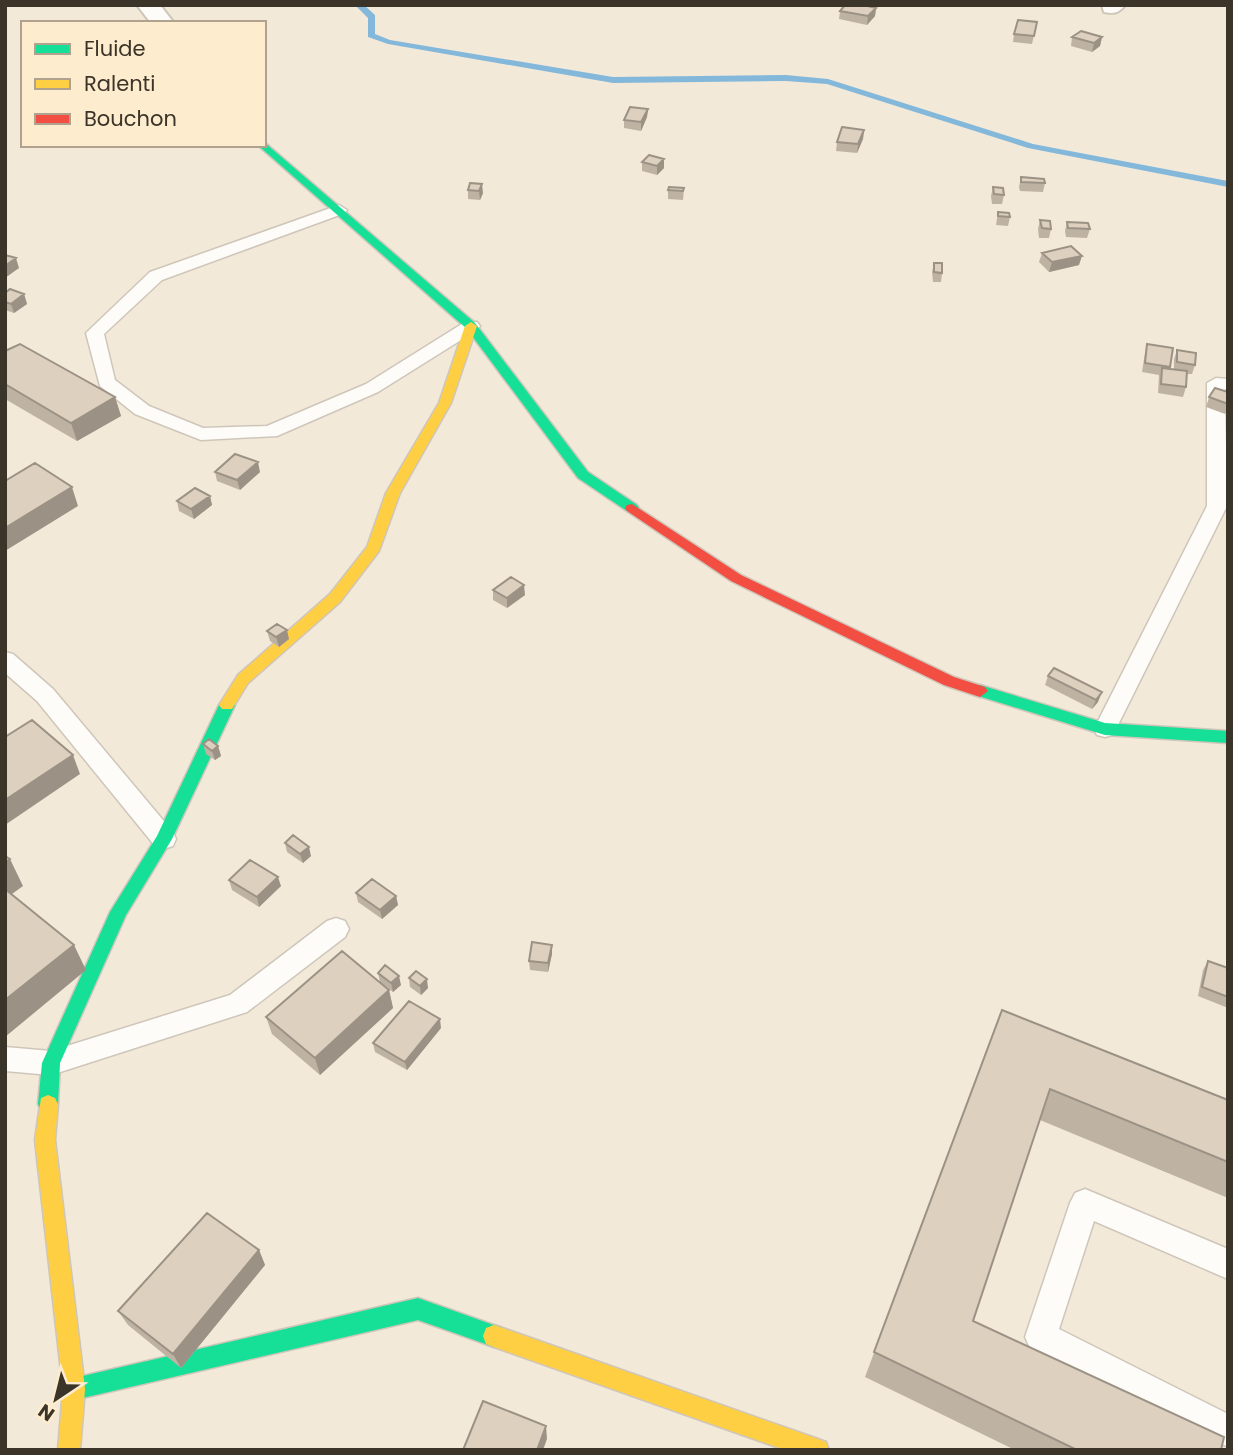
<svg xmlns="http://www.w3.org/2000/svg" width="1233" height="1455" font-family="Poppins,sans-serif">
	<style>
		.lines { fill: none; stroke-linecap: round; stroke-linejoin: round }
		.stream { fill: #84b8db; fill-rule: evenodd }
		.lane-casing { stroke: #cfc6ba; stroke-width: 3 }
		.street-casing { stroke: #cfc6ba; stroke-width: 4 }
		.fast-casing { stroke: #cfc6ba; stroke-width: 3 }
		.slow-casing { stroke: #cfc6ba; stroke-width: 3 }
		.jam-casing { stroke: #cfc6ba; stroke-width: 3 }
		.lane { fill: #fdfcf9; fill-rule: evenodd }
		.street { fill: #fdfcf9; fill-rule: evenodd }
		.fast { fill: #16e098; fill-rule: evenodd }
		.slow { fill: #ffcf43; fill-rule: evenodd }
		.jam { fill: #f24e42; fill-rule: evenodd }
		.wall { fill: #beb3a3 }
		.shaded-wall { fill: #9b9285 }
		.building { fill: #ddd0be; stroke: #9b9285; stroke-width: 2 }
	</style>
	<rect width="100%" height="100%" fill="#f3e9d9"/>
	<g class="lines">
		<!-- stream -->
		<path class="stream" d="M 355,5 L 364,5 L 375,15 L 375,34 L 390,40 L 613,77 L 786,75 L 828,79 L 1033,144 L 1228,181 L 1228,187 L 1028,148 L 827,84 L 786,81 L 613,83 L 388,44 L 368,37 L 368,18 Z"/>
		<defs>
			<path id="lane" d="M 339,205 L 347,210 L 345,213 L 162,280 L 104,334 L 115,380 L 149,406 L 203,428 L 267,426 L 366,384 L 465,322 L 477,322 L 480,326 L 477,330 L 378,392 L 277,436 L 201,440 L 135,414 L 100,386 L 86,333 L 150,272 Z
				M 1216,378 L 1228,379 L 1228,389 L 1225,389 L 1227,506 L 1113,735 L 1105,737 L 1097,735 L 1094,729 L 1207,506 L 1207,383 Z
				M 5,652 L 13,654 L 53,689 L 173,832 L 176,839 L 173,846 L 164,849 L 155,846 L 37,701 L 5,673 Z
				M 336,918 L 345,921 L 349,929 L 345,937 L 247,1012 L 51,1075 L 5,1071 L 5,1047 L 51,1051 L 230,995 L 327,921 Z
				M 1085,1189 L 1228,1249 L 1228,1279 L 1094,1221 L 1059,1329 L 1228,1414 L 1228,1447 L 1030,1348 L 1025,1337 L 1070,1203 L 1075,1193 Z"/>
			<path id="street" d="M 137,5 L 160,5 L 174,23 L 151,23 Z
				M 1102,5 L 1125,5 C 1119,13 1114,14 1104,12 Z"/>
			<path id="fast" d="M 264,142 L 475,323 L 588,472 L 637,505 L 639,508 L 637,511 L 627,511 L 578,478 L 467,329 L 260,147 L 259,145 L 264,145 Z
				M 980,685 L 1105,723 L 1228,731 L 1228,743 L 1105,735 L 975,695 L 972,691 Z
				M 227,699 L 235,705 L 172,839 L 126,915 L 60,1063 L 58,1104 L 55,1110 L 48,1113 L 41,1110 L 38,1104 L 42,1063 L 110,912 L 157,836 L 219,705 Z
				M 418,1298 L 502,1328 L 505,1336 L 502,1344 L 494,1347 L 418,1320 L 74,1400 L 66,1397 L 63,1389 L 66,1381 L 74,1378 Z"/>
			<path id="slow" d="M 471,322 L 477,326 L 451,403 L 400,493 L 379,551 L 340,602 L 248,683 L 232,709 L 222,709 L 219,705 L 238,675 L 330,594 L 367,547 L 386,493 L 439,403 L 465,326 Z
				M 48,1095 L 55,1098 L 58,1104 L 55,1140 L 85,1389 L 80,1450 L 58,1450 L 63,1389 L 35,1140 L 41,1098 Z
				M 494,1325 L 818,1439 L 826,1442 L 829,1450 L 785,1450 L 494,1347 L 486,1344 L 483,1336 L 486,1328 Z"/>
			<path id="jam" d="M 632,504 L 741,575 L 954,677 L 985,687 L 988,691 L 980,697 L 944,685 L 731,581 L 627,511 L 625,508 L 627,505 Z"/>
		</defs>
		<!-- lane casing -->
		<use href="#lane" class="lane-casing"/>
		<!-- street casing -->
		<use href="#street" class="street-casing"/>
		<!-- fast casing -->
		<use href="#fast" class="fast-casing"/>
		<!-- slow casing -->
		<use href="#slow" class="slow-casing"/>
		<!-- jam casing -->
		<use href="#jam" class="jam-casing"/>
		<!-- lane -->
		<use href="#lane" class="lane"/>
		<!-- street -->
		<use href="#street" class="street"/>
		<!-- fast -->
		<use href="#fast" class="fast"/>
		<!-- slow -->
		<use href="#slow" class="slow"/>
		<!-- jam -->
		<use href="#jam" class="jam"/>
	</g>
	<!-- wall -->
	<path class="wall" d="M 876,8 L 875,16 L 867,25 L 839,19 L 840,11 Z
		M 1037,22 L 1032,44 L 1013,42 L 1014,34 Z
		M 1072,37 L 1102,37 L 1100,46 L 1092,52 L 1071,46 Z
		M 648,109 L 647,117 L 641,131 L 624,128 L 624,120 Z
		M 864,130 L 863,139 L 857,153 L 836,151 L 837,142 Z
		M 642,162 L 664,168 L 657,175 L 642,171 Z
		M 1021,177 L 1045,183 L 1043,192 L 1020,191 L 1019,187 Z
		M 470,183 L 483,193 L 480,200 L 468,199 L 468,190 Z
		M 993,187 L 1004,195 L 1002,204 L 992,204 L 991,196 Z
		M 684,188 L 683,200 L 668,199 L 668,190 Z
		M 998,212 L 1010,217 L 1008,226 L 996,225 Z
		M 1040,220 L 1051,229 L 1049,238 L 1039,238 L 1038,229 Z
		M 1067,222 L 1090,229 L 1087,238 L 1066,237 L 1065,231 Z
		M 1042,253 L 1079,265 L 1049,272 L 1039,262 Z
		M 934,263 L 942,273 L 941,282 L 933,282 L 932,272 Z
		M 5,293 L 24,294 L 27,304 L 14,313 L 5,310 Z
		M 1147,344 L 1173,348 L 1169,369 L 1174,370 L 1174,359 L 1177,350 L 1195,365 L 1192,374 L 1187,374 L 1186,387 L 1183,397 L 1158,393 L 1159,375 L 1142,372 L 1145,353 Z
		M 5,351 L 115,397 L 121,416 L 77,441 L 5,399 Z
		M 1228,392 L 1228,410 L 1225,414 L 1206,407 L 1209,397 Z
		M 215,472 L 260,472 L 240,490 L 217,481 Z
		M 210,496 L 212,505 L 194,519 L 179,511 L 177,501 Z
		M 493,590 L 525,595 L 507,608 L 493,600 Z
		M 267,631 L 289,639 L 279,647 L 270,641 Z
		M 1048,676 L 1098,702 L 1092,709 L 1045,685 Z
		M 203,744 L 218,746 L 221,756 L 215,760 L 206,754 Z
		M 285,843 L 311,856 L 303,863 L 287,852 Z
		M 229,880 L 281,886 L 259,907 L 232,890 Z
		M 356,893 L 396,896 L 398,905 L 382,919 L 358,902 Z
		M 552,954 L 548,972 L 530,970 L 529,961 Z
		M 1208,961 L 1228,968 L 1228,1008 L 1198,996 L 1203,970 Z
		M 378,973 L 401,985 L 393,992 L 380,982 Z
		M 409,978 L 428,988 L 421,995 L 410,987 Z
		M 389,990 L 393,1008 L 320,1075 L 272,1034 L 266,1017 Z
		M 1002,1010 L 1228,1100 L 1228,1198 L 1040,1120 L 973,1321 L 1221,1450 L 1015,1450 L 865,1377 Z
		M 441,1028 L 407,1070 L 375,1052 L 373,1043 Z
		M 259,1250 L 265,1265 L 181,1368 L 128,1325 L 118,1311 Z"/>
	<!-- shaded-wall -->
	<path class="shaded-wall" d="M 876,8 L 875,16 L 867,25 L 868,16 Z
		M 1102,37 L 1100,46 L 1092,52 L 1094,43 Z
		M 648,109 L 647,117 L 641,131 L 641,122 Z
		M 864,130 L 863,139 L 857,153 L 858,144 Z
		M 664,159 L 664,168 L 657,175 L 657,166 Z
		M 482,184 L 483,193 L 480,200 L 479,191 Z
		M 1082,256 L 1079,265 L 1049,272 L 1052,262 Z
		M 16,258 L 19,268 L 5,278 L 5,266 Z
		M 24,294 L 27,304 L 14,313 L 11,304 Z
		M 115,397 L 121,416 L 77,441 L 71,423 Z
		M 258,462 L 260,472 L 240,490 L 237,480 Z
		M 72,487 L 78,506 L 5,551 L 5,528 Z
		M 210,496 L 212,505 L 194,519 L 191,509 Z
		M 524,585 L 525,595 L 507,608 L 507,598 Z
		M 287,630 L 289,639 L 279,647 L 276,637 Z
		M 1102,692 L 1098,702 L 1092,709 L 1096,700 Z
		M 218,746 L 221,756 L 215,760 L 212,751 Z
		M 73,755 L 80,774 L 5,825 L 5,800 Z
		M 309,847 L 311,856 L 303,863 L 300,854 Z
		M 10,859 L 23,886 L 5,899 L 5,863 Z
		M 278,877 L 281,886 L 259,907 L 257,897 Z
		M 396,896 L 398,905 L 382,919 L 380,910 Z
		M 74,945 L 86,970 L 5,1037 L 5,1000 Z
		M 552,945 L 552,954 L 548,972 L 548,963 Z
		M 399,976 L 401,985 L 393,992 L 391,983 Z
		M 427,979 L 428,988 L 421,995 L 420,986 Z
		M 389,990 L 393,1008 L 320,1075 L 315,1058 Z
		M 440,1019 L 441,1028 L 407,1070 L 405,1062 Z
		M 259,1250 L 265,1265 L 181,1368 L 173,1354 Z
		M 546,1426 L 547,1439 L 543,1450 L 537,1450 Z"/>
	<!-- building -->
	<path class="building" d="M 845,5 L 863,5 L 876,8 L 868,16 L 840,11 Z
		M 1018,20 L 1037,22 L 1034,36 L 1014,34 Z
		M 1081,31 L 1102,37 L 1094,43 L 1072,37 Z
		M 630,107 L 648,109 L 641,122 L 624,120 Z
		M 842,127 L 864,130 L 858,144 L 837,142 Z
		M 649,155 L 664,159 L 657,166 L 642,162 Z
		M 1021,177 L 1044,179 L 1045,183 L 1021,182 Z
		M 470,183 L 482,184 L 479,191 L 468,190 Z
		M 669,187 L 684,188 L 683,191 L 668,190 Z
		M 993,187 L 1003,188 L 1004,195 L 994,194 Z
		M 998,212 L 1009,213 L 1010,217 L 998,216 Z
		M 1040,220 L 1050,221 L 1051,229 L 1042,228 Z
		M 1067,222 L 1088,223 L 1090,229 L 1068,228 Z
		M 1071,246 L 1082,256 L 1052,262 L 1042,253 Z
		M 5,255 L 16,258 L 5,266 Z
		M 934,263 L 942,263 L 942,273 L 934,272 Z
		M 10,289 L 24,294 L 11,304 L 5,302 L 5,293 Z
		M 20,344 L 115,397 L 71,423 L 5,384 L 5,351 Z
		M 1147,344 L 1173,348 L 1170,367 L 1145,363 Z
		M 1177,350 L 1196,353 L 1195,365 L 1177,362 Z
		M 1162,368 L 1187,371 L 1186,387 L 1161,384 Z
		M 1215,388 L 1228,392 L 1228,404 L 1209,397 Z
		M 235,454 L 258,462 L 237,480 L 215,472 Z
		M 35,463 L 72,487 L 5,528 L 5,481 Z
		M 195,488 L 210,496 L 191,509 L 177,501 Z
		M 511,577 L 524,585 L 507,598 L 493,590 Z
		M 277,624 L 287,630 L 276,637 L 267,631 Z
		M 1054,668 L 1102,692 L 1096,700 L 1048,676 Z
		M 32,720 L 73,755 L 5,800 L 5,737 Z
		M 209,739 L 218,746 L 212,751 L 203,744 Z
		M 293,835 L 309,847 L 300,854 L 285,843 Z
		M 5,856 L 10,859 L 5,863 Z
		M 250,860 L 278,877 L 257,897 L 229,880 Z
		M 372,879 L 396,896 L 380,910 L 356,893 Z
		M 5,889 L 74,945 L 5,1000 Z
		M 532,942 L 552,945 L 548,963 L 529,961 Z
		M 342,951 L 389,990 L 315,1058 L 266,1017 Z
		M 1208,961 L 1228,968 L 1228,997 L 1202,987 Z
		M 385,965 L 399,976 L 391,983 L 378,973 Z
		M 416,971 L 427,979 L 420,986 L 409,978 Z
		M 409,1001 L 440,1019 L 405,1062 L 373,1043 Z
		M 1002,1010 L 1228,1100 L 1228,1162 L 1050,1089 L 973,1321 L 1224,1437 L 1221,1450 L 1077,1450 L 874,1352 Z
		M 207,1213 L 259,1250 L 173,1354 L 118,1311 Z
		M 483,1401 L 546,1426 L 537,1450 L 463,1450 Z"/>
	<!-- border -->
	<rect width="1233" height="1455" fill="none" stroke="#3b3428" stroke-width="14"/>
	<!-- legend -->
	<rect x="21" y="21" width="245" height="126" fill="#feecce" stroke="#b0a28c" stroke-width="2"/>
	<rect x="35" y="44" width="35" height="10" fill="#16e098" stroke="#b0a28c" stroke-width="2"/>
	<text x="84" y="56" font-size="21" fill="#3b3428">Fluide</text>
	<rect x="35" y="79" width="35" height="10" fill="#ffcf43" stroke="#b0a28c" stroke-width="2"/>
	<text x="84" y="91" font-size="21" fill="#3b3428">Ralenti</text>
	<rect x="35" y="114" width="35" height="10" fill="#f24e42" stroke="#b0a28c" stroke-width="2"/>
	<text x="84" y="126" font-size="21" fill="#3b3428">Bouchon</text>
	<!-- north arrow -->
	<g transform="translate(56 1399) rotate(215)" stroke="#feecce" stroke-width="5" paint-order="stroke">
	<path d="M0-5L12 26L0 18L-12 26Z" fill="#3b3428"/>
	<text y="-10" font-size="19" font-weight="bold" text-anchor="middle" fill="#3b3428">N</text>
	</g>
</svg>
